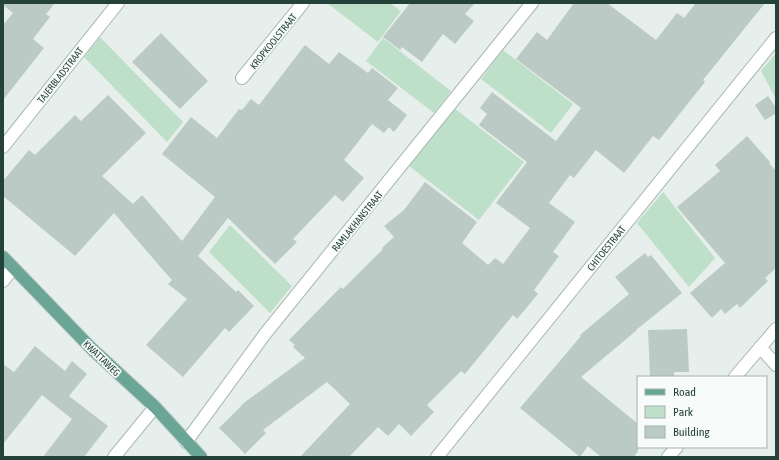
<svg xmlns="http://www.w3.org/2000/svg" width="779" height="460" font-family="'Asap Condensed',sans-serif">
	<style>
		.green { fill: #bfe0c8 }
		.building { fill: #bbcac4 }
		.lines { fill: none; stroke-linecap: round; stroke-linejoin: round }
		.street-casing { stroke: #a8b8b2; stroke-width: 14 }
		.primary-casing { stroke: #c2cac8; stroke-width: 14 }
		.street { stroke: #fff; stroke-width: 12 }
		.primary { stroke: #6aa596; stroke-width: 12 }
		.labels { text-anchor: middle; stroke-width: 3.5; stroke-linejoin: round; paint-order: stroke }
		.street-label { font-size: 10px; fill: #24423a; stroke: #f7fbf9 }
	</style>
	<rect width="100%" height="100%" fill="#e6efeb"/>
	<!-- green -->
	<path class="green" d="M 327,3 L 390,3 L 401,11 L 378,42 Z
		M 100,37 L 183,122 L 167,142 L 84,57 Z
		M 383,38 L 451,91 L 434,113 L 366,61 Z
		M 503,50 L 573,104 L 551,133 L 481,79 Z
		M 776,53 L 776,99 L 761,71 Z
		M 454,108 L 524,162 L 479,220 L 409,166 Z
		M 663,192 L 715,258 L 689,287 L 637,223 Z
		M 230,225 L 292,286 L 270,313 L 209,252 Z"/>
	<!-- building -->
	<path class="building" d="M 3,3 L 55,3 L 46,14 L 50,17 L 33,39 L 44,48 L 3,100 L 3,25 L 13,13 L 3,5 Z
		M 410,3 L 475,3 L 465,14 L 474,21 L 455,44 L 443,34 L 422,62 L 402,47 L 400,50 L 383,37 Z
		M 574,3 L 607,3 L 656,40 L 677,13 L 684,18 L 696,3 L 765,3 L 703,80 L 705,82 L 659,140 L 653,136 L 624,173 L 596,150 L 574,178 L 570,175 L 549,203 L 575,222 L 553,252 L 559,256 L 534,290 L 538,294 L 517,319 L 513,315 L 465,374 L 461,371 L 427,405 L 434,412 L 411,436 L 399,424 L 388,436 L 378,427 L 349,457 L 300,457 L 350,404 L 327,382 L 263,430 L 266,433 L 245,454 L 219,428 L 245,402 L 305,358 L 293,347 L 295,345 L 289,340 L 341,287 L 343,289 L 383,249 L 382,248 L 394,237 L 384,226 L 404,210 L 425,182 L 477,222 L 462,243 L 488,265 L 495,258 L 503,264 L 530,228 L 496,203 L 527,162 L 479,125 L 487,114 L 480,108 L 492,92 L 556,141 L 581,108 L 516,59 L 537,32 L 547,40 Z
		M 161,33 L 208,81 L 180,109 L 132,62 Z
		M 305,45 L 329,64 L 339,52 L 368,73 L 372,68 L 398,88 L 388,100 L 407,115 L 394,132 L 389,127 L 384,133 L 372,124 L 344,160 L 364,178 L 343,202 L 335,195 L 293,239 L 297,242 L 275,264 L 228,218 L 198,256 L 236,292 L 238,290 L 254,306 L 229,332 L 225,328 L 183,377 L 146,345 L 187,299 L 168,284 L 172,280 L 163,270 L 114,213 L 75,256 L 3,196 L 3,181 L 29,150 L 35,155 L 75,115 L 81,121 L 108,95 L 146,133 L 102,176 L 133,204 L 142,195 L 182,241 L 215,197 L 162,154 L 191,117 L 217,138 L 239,109 L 242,110 L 251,99 L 259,105 Z
		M 768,96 L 776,108 L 776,113 L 765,120 L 755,105 Z
		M 747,136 L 770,162 L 769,163 L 776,171 L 776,268 L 765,278 L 768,281 L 740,308 L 737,304 L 725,314 L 721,309 L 712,318 L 690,293 L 725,263 L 677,207 L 720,171 L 715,165 Z
		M 645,253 L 648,257 L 651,255 L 682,293 L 636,330 L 637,330 L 581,377 L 638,424 L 638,451 L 634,457 L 601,457 L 588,446 L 580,457 L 520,408 L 581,336 L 580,335 L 629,294 L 615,277 Z
		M 687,329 L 689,372 L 674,372 L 674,377 L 650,377 L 648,330 Z
		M 35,346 L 65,371 L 72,361 L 87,374 L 69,396 L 108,426 L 84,457 L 43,457 L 72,419 L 42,395 L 3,444 L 3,364 L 14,372 Z"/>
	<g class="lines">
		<defs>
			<path id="street" d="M 242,78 L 303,3
				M 3,147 L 118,3
				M 3,281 L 13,268
				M 760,347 L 776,365
				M 735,377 L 776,329
				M 186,442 L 265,334 L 532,3
				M 114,457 L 155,407
				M 437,457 L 776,38
				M 668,457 L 677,447"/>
			<path id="primary" d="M 3,257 L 92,349 L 155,407 L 201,457"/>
		</defs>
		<!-- street casing -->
		<use href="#street" class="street-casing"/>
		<!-- primary casing -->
		<use href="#primary" class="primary-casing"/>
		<!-- street -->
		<use href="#street" class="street"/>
		<!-- primary -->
		<use href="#primary" class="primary"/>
	</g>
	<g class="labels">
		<!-- street labels -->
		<g class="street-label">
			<text transform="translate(273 41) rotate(-51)" y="4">KROPKOOLSTRAAT</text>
			<text transform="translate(60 75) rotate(-52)" y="4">TAJERBLADSTRAAT</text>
			<text transform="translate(357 221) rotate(-51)" y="4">RAMLAKHANSTRAAT</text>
			<text transform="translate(606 248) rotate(-51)" y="4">CHITOESTRAAT</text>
			<text transform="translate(102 358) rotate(44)" y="4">KWATTAWEG</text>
		</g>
	</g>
	<!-- border -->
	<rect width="779" height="460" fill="none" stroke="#24423a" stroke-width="8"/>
	<!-- legend -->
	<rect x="637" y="376" width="130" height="72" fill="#f7fbf9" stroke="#a3b1ad"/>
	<rect x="645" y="389" width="20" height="6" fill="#6aa596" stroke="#a3b1ad"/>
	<text x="673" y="396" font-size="12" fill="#24423a">Road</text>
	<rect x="645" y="406" width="20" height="12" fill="#bfe0c8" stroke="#a3b1ad"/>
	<text x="673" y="416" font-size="12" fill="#24423a">Park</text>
	<rect x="645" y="426" width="20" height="12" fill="#bbcac4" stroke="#a3b1ad"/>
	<text x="673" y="436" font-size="12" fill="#24423a">Building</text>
</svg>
